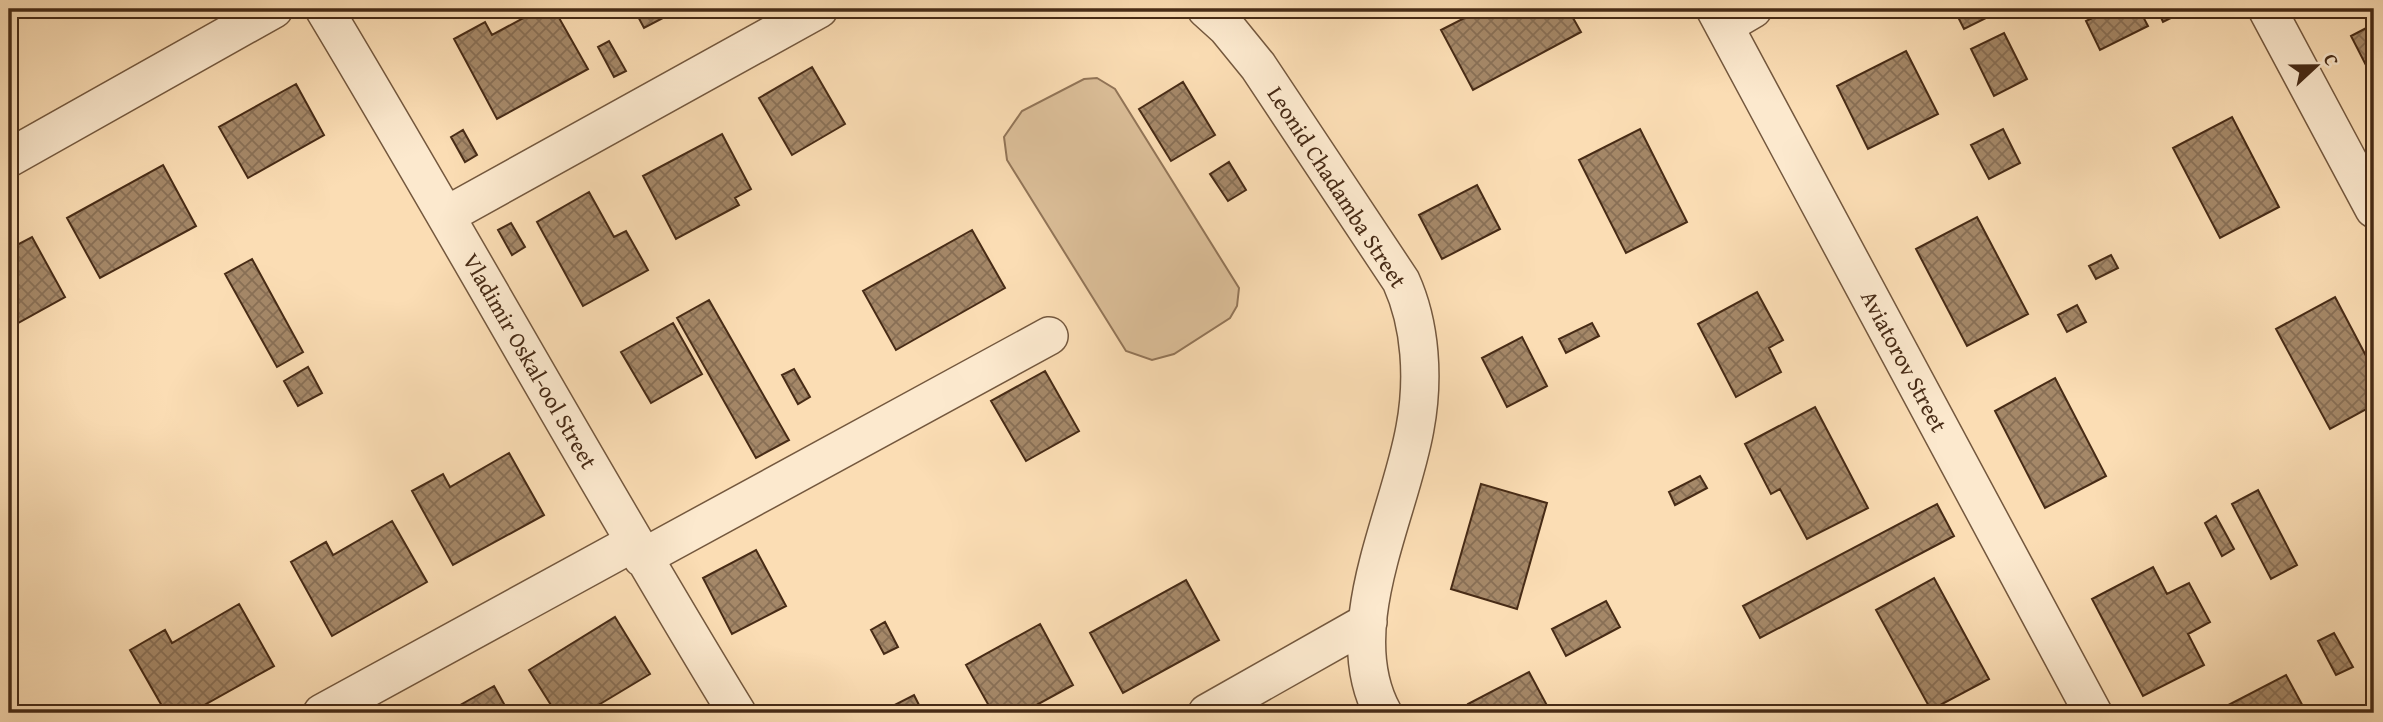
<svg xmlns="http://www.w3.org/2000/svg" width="2383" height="722" font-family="'Gentium Book Plus',serif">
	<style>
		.pitch { fill: #dcbf99; stroke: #927558; stroke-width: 2 }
		.building { fill: url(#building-cross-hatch); stroke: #472b16; stroke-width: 2 }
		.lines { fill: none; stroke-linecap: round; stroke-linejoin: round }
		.minor-casing { stroke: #74583e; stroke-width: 40 }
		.minor { stroke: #fce9ce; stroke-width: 37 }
		.labels { text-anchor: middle; stroke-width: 7; stroke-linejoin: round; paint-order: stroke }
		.street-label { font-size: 23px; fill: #472b16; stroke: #fce9ce }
	</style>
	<defs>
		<pattern id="building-cross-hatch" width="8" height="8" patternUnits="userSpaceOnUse" patternTransform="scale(1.75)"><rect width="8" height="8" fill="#a58868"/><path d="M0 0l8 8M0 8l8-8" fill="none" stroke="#886f55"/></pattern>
	</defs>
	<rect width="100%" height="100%" fill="#fbddb4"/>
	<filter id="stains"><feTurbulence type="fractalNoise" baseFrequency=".00286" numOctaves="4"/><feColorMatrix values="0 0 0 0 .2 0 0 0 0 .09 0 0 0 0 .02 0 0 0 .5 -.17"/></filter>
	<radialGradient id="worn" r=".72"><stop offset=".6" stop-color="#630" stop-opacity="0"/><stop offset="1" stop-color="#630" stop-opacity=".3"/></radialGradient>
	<!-- pitch -->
	<path class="pitch" d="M 1097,78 L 1115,89 L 1239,288 L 1237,306 L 1230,318 L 1174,354 L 1152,360 L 1126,351 L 1007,160 L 1004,137 L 1022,111 L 1084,79 Z"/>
	<!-- building -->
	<path class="building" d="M 540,9 L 554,9 L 588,69 L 497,119 L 454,39 L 485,22 L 492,35 Z
		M 634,9 L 680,9 L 644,28 Z
		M 1482,9 L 1568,9 L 1581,32 L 1473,90 L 1441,30 Z
		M 1954,9 L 1987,9 L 1990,16 L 1964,29 Z
		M 2111,9 L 2139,9 L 2148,26 L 2100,50 L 2086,21 Z
		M 2157,9 L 2189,9 L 2163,22 Z
		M 2374,24 L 2374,76 L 2372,77 L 2351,36 Z
		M 2004,33 L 2027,79 L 1994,96 L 1971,49 Z
		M 609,41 L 626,71 L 614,77 L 598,47 Z
		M 1906,51 L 1938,114 L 1868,149 L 1837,86 Z
		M 812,67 L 845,124 L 792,155 L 759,98 Z
		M 1183,82 L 1215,135 L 1171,161 L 1139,109 Z
		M 296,84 L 324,135 L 248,178 L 219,127 Z
		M 2232,117 L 2279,207 L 2220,238 L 2173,148 Z
		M 1640,129 L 1687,222 L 1626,253 L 1579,160 Z
		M 2003,129 L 2020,163 L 1989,179 L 1971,145 Z
		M 463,130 L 477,155 L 465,162 L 451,137 Z
		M 722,134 L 751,189 L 735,198 L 739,205 L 676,239 L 643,176 Z
		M 1229,162 L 1246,190 L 1228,201 L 1210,174 Z
		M 163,165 L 196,226 L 100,278 L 67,218 Z
		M 1477,185 L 1500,229 L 1442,259 L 1419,215 Z
		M 589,192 L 614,237 L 626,231 L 648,270 L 583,306 L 537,222 Z
		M 1977,217 L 2028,314 L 1967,346 L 1916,249 Z
		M 511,223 L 525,247 L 512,255 L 498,230 Z
		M 972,230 L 1005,288 L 896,350 L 863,291 Z
		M 32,237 L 65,297 L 9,328 L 9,249 Z
		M 2111,255 L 2118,268 L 2096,279 L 2089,266 Z
		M 252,259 L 303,352 L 277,367 L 225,274 Z
		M 1757,292 L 1783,340 L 1769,348 L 1781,372 L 1736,397 L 1698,324 Z
		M 2335,297 L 2374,371 L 2374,405 L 2330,429 L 2276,329 Z
		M 709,300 L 789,440 L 756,458 L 677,318 Z
		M 2077,305 L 2086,322 L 2067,332 L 2058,315 Z
		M 673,323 L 702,374 L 651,403 L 621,352 Z
		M 1592,323 L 1599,336 L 1566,353 L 1559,339 Z
		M 1522,337 L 1547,386 L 1507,407 L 1482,358 Z
		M 308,367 L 322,393 L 298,406 L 284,381 Z
		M 794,369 L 810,397 L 798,404 L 782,375 Z
		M 1045,371 L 1079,431 L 1026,461 L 991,401 Z
		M 2055,378 L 2106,476 L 2045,508 L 1995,411 Z
		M 1815,407 L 1868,508 L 1807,539 L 1780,489 L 1771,494 L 1745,444 Z
		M 509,453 L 544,515 L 453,565 L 412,491 L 443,474 L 450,487 Z
		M 1700,476 L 1707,488 L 1675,505 L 1669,492 Z
		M 1481,484 L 1547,503 L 1517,609 L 1451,589 Z
		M 2258,490 L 2297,565 L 2271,579 L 2232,504 Z
		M 1937,504 L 1954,536 L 1760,638 L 1743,606 Z
		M 2216,516 L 2234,549 L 2222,556 L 2205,523 Z
		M 392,521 L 427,582 L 332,636 L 291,562 L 326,542 L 333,555 Z
		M 756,550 L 786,606 L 732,634 L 703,578 Z
		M 2153,567 L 2167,594 L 2189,583 L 2210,622 L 2188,634 L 2204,665 L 2143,696 L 2092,599 Z
		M 1934,578 L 1989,679 L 1931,710 L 1876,610 Z
		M 1186,580 L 1219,640 L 1123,693 L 1090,633 Z
		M 1606,601 L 1620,627 L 1566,656 L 1552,629 Z
		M 239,604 L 274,666 L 190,713 L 166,713 L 130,650 L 165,630 L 172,643 Z
		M 615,617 L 650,674 L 585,713 L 556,713 L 529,670 Z
		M 885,622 L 898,647 L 884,654 L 871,630 Z
		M 1040,624 L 1073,685 L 1022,713 L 993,713 L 966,665 Z
		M 2334,633 L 2353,667 L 2336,675 L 2318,641 Z
		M 1529,672 L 1551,713 L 1472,713 L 1468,704 Z
		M 2286,675 L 2305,710 L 2299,713 L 2213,713 Z
		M 494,686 L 509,713 L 446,713 Z
		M 914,695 L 923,713 L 879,713 Z"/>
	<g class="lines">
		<defs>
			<path id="minor" d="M 324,9 C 464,242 595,481 737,713
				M 1206,9 L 1227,28 L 1258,66 L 1401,281 C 1421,325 1424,380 1415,428 C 1400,515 1337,629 1383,713
				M 1715,9 L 2093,713
				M 2267,9 L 2374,209
				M 1724,26 L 1753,9
				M 9,158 L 274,9
				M 447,215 L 819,9
				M 642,558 L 1049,336
				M 322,713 L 633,543
				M 1207,713 L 1368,622"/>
		</defs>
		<!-- minor casing -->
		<use href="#minor" class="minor-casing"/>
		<!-- minor -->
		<use href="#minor" class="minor"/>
	</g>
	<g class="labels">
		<!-- street labels -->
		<g class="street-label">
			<text transform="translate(1337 187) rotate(57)" y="8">Leonid Chadamba Street</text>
			<text transform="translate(530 361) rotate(60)" y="8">Vladimir Oskal-ool Street</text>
			<text transform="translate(1904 361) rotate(62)" y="8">Aviatorov Street</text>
		</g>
	</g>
	<!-- margin -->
	<rect width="2383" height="722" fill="none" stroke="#fbddb4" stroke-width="35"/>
	<rect x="10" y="10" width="2362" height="701" fill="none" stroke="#472b16" stroke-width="3.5"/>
	<rect x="18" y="18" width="2348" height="687" fill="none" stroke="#472b16" stroke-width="2"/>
	<!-- north arrow -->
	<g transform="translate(2316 66) rotate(68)" stroke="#fce9ce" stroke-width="5" paint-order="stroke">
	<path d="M0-5L12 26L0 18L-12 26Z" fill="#472b16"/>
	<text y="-10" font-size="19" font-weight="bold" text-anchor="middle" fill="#472b16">С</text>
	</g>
	<rect width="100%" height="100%" filter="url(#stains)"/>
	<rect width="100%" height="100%" fill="url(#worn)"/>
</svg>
